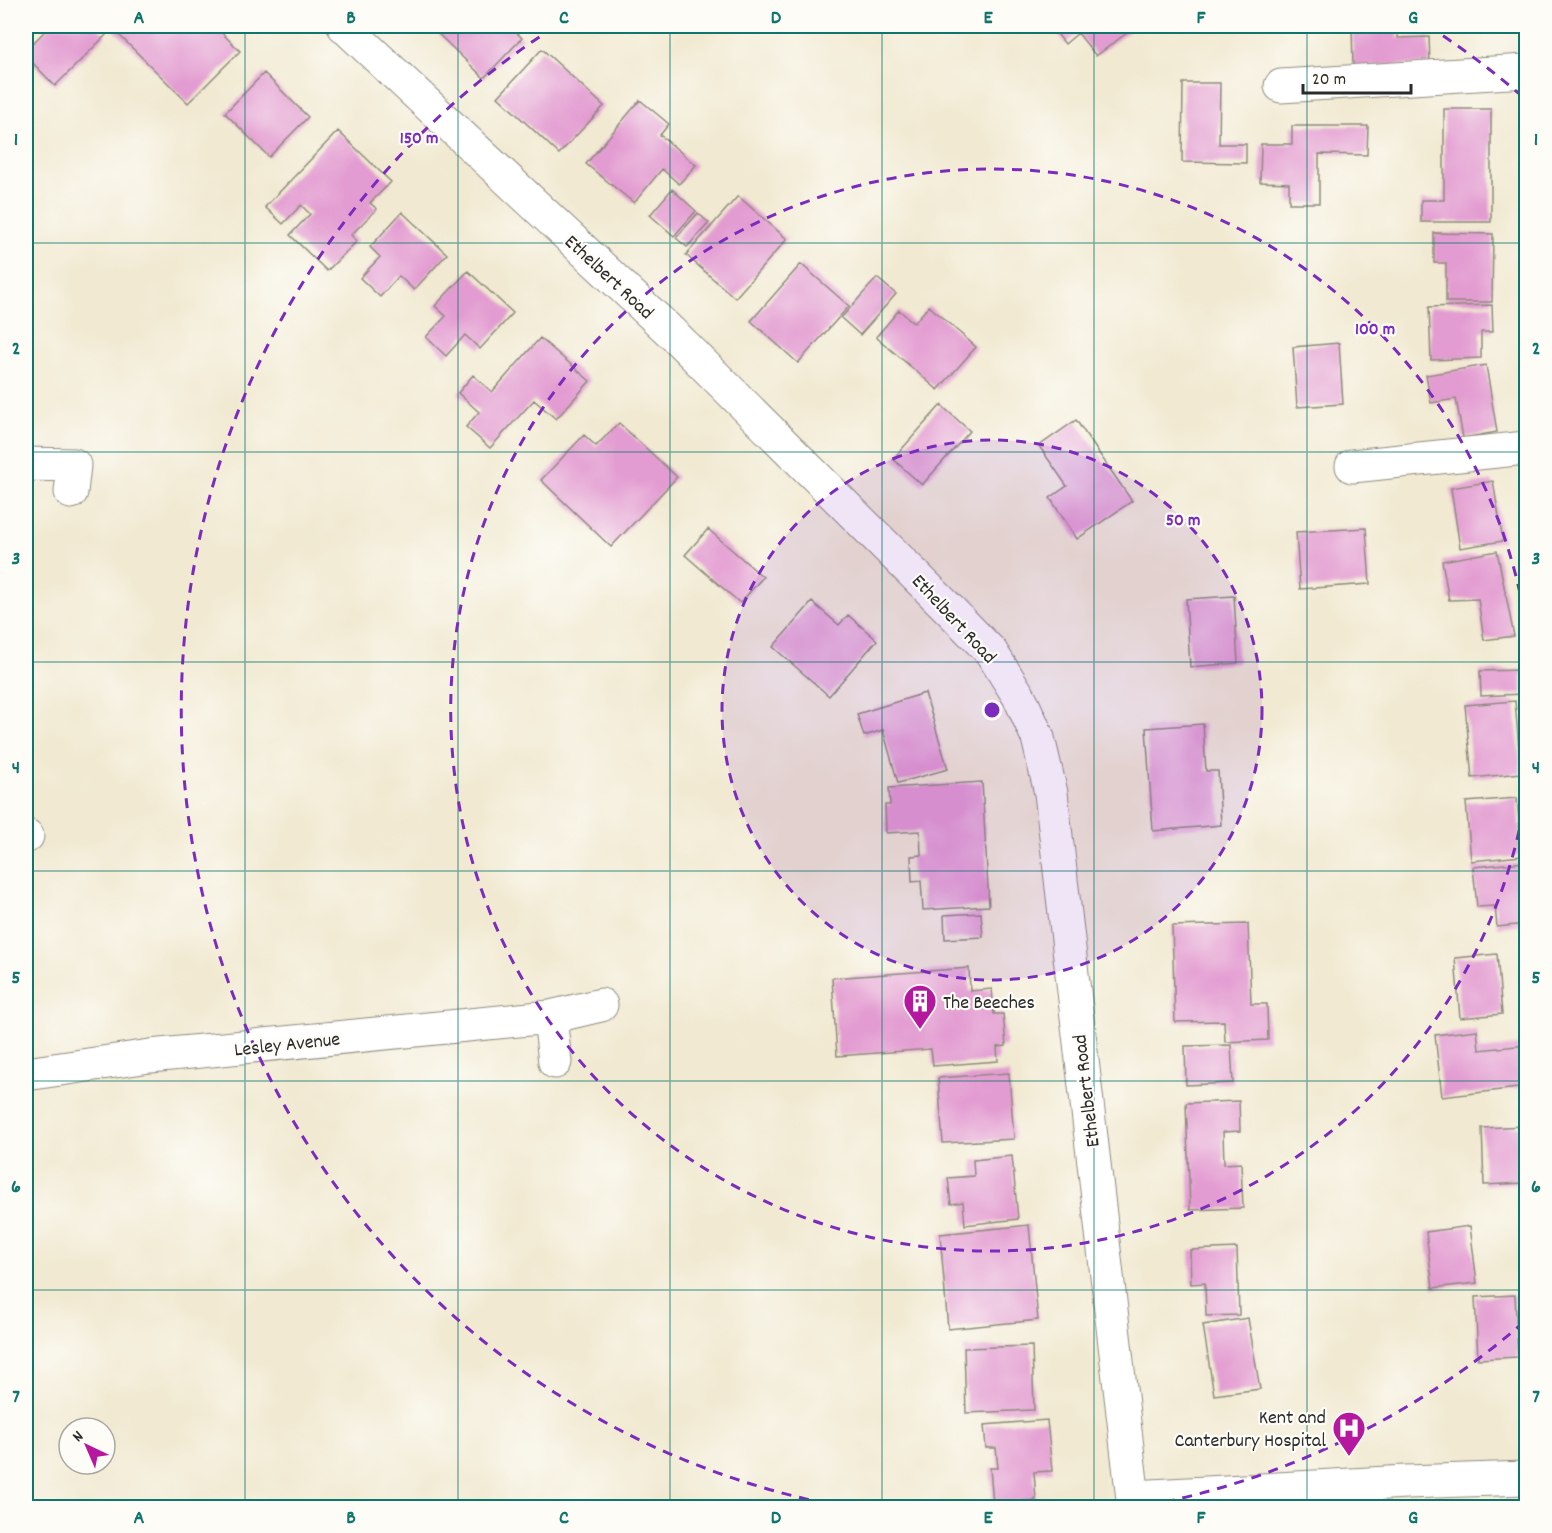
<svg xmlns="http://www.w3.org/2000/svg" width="1552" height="1533" font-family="Dekko,sans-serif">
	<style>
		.building { fill: #e39cd1 }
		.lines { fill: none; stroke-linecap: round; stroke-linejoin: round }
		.minor-casing { stroke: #8e8a7e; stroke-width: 35 }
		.minor { stroke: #fff; stroke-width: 33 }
		.grid { fill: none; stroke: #0f766e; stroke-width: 1.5; stroke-opacity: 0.55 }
		.ring { fill: none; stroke: #7b2cbf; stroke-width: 3; stroke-dasharray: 10 8 }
		.labels { text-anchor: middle; stroke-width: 4.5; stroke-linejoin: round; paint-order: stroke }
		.street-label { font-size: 20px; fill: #2b2b2b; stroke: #fdfcf7 }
		.poi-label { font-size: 20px; fill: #2b2b2b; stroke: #fdfcf7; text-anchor: start }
		.centre { fill: #7b2cbf; stroke: #fdfcf7; stroke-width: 3 }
		.ring-label { font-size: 18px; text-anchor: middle; font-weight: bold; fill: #7b2cbf; stroke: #fdfcf7; stroke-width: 4.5; stroke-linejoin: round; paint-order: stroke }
		.neatline { fill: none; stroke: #0f766e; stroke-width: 2 }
		.grid-label { font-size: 20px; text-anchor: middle; font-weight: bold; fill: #0f766e }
	</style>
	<rect width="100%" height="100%" fill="#fdfcf7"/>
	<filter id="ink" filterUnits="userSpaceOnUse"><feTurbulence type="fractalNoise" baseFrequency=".0167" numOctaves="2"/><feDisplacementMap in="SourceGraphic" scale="12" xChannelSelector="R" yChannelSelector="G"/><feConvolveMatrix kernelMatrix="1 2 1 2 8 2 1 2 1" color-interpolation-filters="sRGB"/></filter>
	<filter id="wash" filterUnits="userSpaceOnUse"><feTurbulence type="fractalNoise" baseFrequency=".008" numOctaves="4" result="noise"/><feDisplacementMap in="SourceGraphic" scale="24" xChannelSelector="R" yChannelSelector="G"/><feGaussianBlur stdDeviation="1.35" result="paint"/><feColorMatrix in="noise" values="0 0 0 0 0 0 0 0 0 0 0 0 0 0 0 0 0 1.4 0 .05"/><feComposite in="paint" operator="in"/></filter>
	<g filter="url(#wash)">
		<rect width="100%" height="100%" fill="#f1e9d1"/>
		<g id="blocks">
			<!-- building -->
			<path class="building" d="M 50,26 L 96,26 L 106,35 L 55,86 L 26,56 L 26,50 Z
				M 110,26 L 215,26 L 240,51 L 188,103 Z
				M 430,26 L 510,26 L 522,38 L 484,78 Z
				M 1051,26 L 1136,26 L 1096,56 L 1078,33 L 1065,44 Z
				M 1352,26 L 1398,26 L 1398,38 L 1429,37 L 1430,64 L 1353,67 Z
				M 542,49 L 604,106 L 559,154 L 498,97 Z
				M 264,73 L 308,117 L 269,157 L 225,113 Z
				M 1183,83 L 1220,83 L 1219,144 L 1246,144 L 1246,163 L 1182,162 Z
				M 640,100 L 669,124 L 660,135 L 696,165 L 679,184 L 662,169 L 634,203 L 586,164 Z
				M 1444,109 L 1491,109 L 1491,222 L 1421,222 L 1421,200 L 1444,200 Z
				M 1292,126 L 1368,126 L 1367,155 L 1319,154 L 1319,203 L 1289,203 L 1289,183 L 1260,182 L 1261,144 L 1292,144 Z
				M 338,131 L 391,182 L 370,203 L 377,209 L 351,235 L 357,241 L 327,271 L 290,235 L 310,214 L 301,205 L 283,224 L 265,207 Z
				M 672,189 L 696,211 L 674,236 L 650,215 Z
				M 738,196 L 787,239 L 735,298 L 686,255 Z
				M 402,212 L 447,254 L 414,290 L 399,276 L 380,297 L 360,278 L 380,257 L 370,247 Z
				M 698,213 L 709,223 L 687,247 L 676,238 Z
				M 1434,233 L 1493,234 L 1492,302 L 1446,302 L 1446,263 L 1434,263 Z
				M 801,264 L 849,306 L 798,363 L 751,321 Z
				M 468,271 L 513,313 L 480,349 L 465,335 L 446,356 L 426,337 L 446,316 L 435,306 Z
				M 877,278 L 896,294 L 860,335 L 841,318 Z
				M 1492,305 L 1493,332 L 1481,332 L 1481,358 L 1431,360 L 1429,307 Z
				M 929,306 L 976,347 L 938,390 L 876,337 L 899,310 L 914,323 Z
				M 540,338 L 590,381 L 556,419 L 534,400 L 490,448 L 466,427 L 479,412 L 458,393 L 473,375 L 492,392 Z
				M 1339,343 L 1343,404 L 1297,407 L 1293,347 Z
				M 1486,365 L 1497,432 L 1463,438 L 1456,399 L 1431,403 L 1426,375 Z
				M 941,405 L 970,431 L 922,485 L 893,459 Z
				M 1076,420 L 1132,501 L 1077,539 L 1050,498 L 1067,486 L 1039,446 Z
				M 619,423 L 677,477 L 611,547 L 541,480 L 584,435 L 596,446 Z
				M 1493,481 L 1503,541 L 1460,548 L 1451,488 Z
				M 1366,528 L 1370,584 L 1300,589 L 1296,532 Z
				M 708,529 L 763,577 L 740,603 L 685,555 Z
				M 1497,551 L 1514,636 L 1484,640 L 1478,599 L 1449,600 L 1442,561 Z
				M 1234,596 L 1238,663 L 1190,667 L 1186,599 Z
				M 812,602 L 839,625 L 848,615 L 877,640 L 829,696 L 773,647 Z
				M 1522,670 L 1522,694 L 1481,696 L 1480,671 Z
				M 925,693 L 948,769 L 898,783 L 883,730 L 864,736 L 857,714 Z
				M 1515,701 L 1521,773 L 1472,778 L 1465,705 Z
				M 1203,724 L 1206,771 L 1218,771 L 1221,825 L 1153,831 L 1146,728 Z
				M 982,782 L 989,906 L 923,910 L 921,881 L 912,882 L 911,856 L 921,855 L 920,831 L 886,833 L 885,805 L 890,805 L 889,788 Z
				M 1517,798 L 1522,856 L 1471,861 L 1466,802 Z
				M 1526,862 L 1526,924 L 1497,927 L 1495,906 L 1477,907 L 1473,867 Z
				M 981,913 L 983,937 L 945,939 L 944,915 Z
				M 1248,924 L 1251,1004 L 1267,1004 L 1268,1040 L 1225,1042 L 1224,1021 L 1175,1022 L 1172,926 Z
				M 1497,954 L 1502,1014 L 1460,1018 L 1455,958 Z
				M 969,968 L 970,991 L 992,989 L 994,1014 L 1003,1014 L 1006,1046 L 997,1047 L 998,1061 L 933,1066 L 931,1049 L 837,1056 L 832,978 Z
				M 1477,1030 L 1479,1050 L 1526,1045 L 1526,1087 L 1442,1097 L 1435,1035 Z
				M 1231,1045 L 1233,1083 L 1186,1085 L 1185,1046 Z
				M 1009,1073 L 1014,1139 L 943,1143 L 938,1078 Z
				M 1239,1101 L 1240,1131 L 1223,1132 L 1224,1164 L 1241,1163 L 1243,1208 L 1190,1210 L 1186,1103 Z
				M 1526,1126 L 1526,1145 L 1522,1145 L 1524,1183 L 1484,1185 L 1482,1128 Z
				M 1012,1156 L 1018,1219 L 965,1225 L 963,1202 L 951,1204 L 948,1178 L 974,1176 L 973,1160 Z
				M 1029,1225 L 1038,1320 L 948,1329 L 940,1234 Z
				M 1470,1226 L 1477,1283 L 1433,1288 L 1426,1232 Z
				M 1237,1248 L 1239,1315 L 1206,1316 L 1205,1283 L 1191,1284 L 1190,1250 Z
				M 1515,1295 L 1518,1357 L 1478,1359 L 1475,1297 Z
				M 1248,1318 L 1260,1389 L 1214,1395 L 1203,1325 Z
				M 1032,1346 L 1034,1410 L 966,1413 L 964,1348 Z
				M 1047,1420 L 1052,1471 L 1034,1472 L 1036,1500 L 993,1504 L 990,1468 L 998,1468 L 996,1448 L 986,1448 L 984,1425 Z"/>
		</g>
	</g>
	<g filter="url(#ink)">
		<use href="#blocks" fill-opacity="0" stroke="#8e8a7e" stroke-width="1.5"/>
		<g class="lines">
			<defs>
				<path id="minor" d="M 344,26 L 676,337 L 950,610 L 991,652 L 1020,698 L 1038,738 L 1051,793 L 1134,1508
					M 1281,86 L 1526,71
					M 26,464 L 74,465 L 71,492
					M 1352,466 L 1526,448
					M 26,836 L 27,836
					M 550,1017 L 555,1062
					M 26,1074 L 150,1056 L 550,1017 L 601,1005
					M 1133,1497 L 1406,1482 L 1526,1478"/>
			</defs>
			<!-- minor casing -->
			<use href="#minor" class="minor-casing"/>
			<!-- minor -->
			<use href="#minor" class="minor"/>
		</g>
	</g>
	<!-- grid -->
	<path class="grid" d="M 245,26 L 245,1508M 458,26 L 458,1508M 670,26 L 670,1508M 882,26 L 882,1508M 1094,26 L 1094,1508M 1307,26 L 1307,1508M 26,243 L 1526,243M 26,452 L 1526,452M 26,662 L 1526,662M 26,871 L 1526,871M 26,1081 L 1526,1081M 26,1290 L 1526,1290"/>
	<!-- distance rings -->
	<circle cx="992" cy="710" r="270" fill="#7b2cbf" fill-opacity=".12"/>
	<g class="ring">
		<circle cx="992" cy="710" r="270"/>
		<path d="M1526 795A541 541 0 1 1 1526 625"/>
		<path d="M1524 1322A811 811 0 0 1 1140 1507M844 1507A811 811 0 0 1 556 26M1428 26A811 811 0 0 1 1524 98"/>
	</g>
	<!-- icons -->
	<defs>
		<symbol id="building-pin" viewBox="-11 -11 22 30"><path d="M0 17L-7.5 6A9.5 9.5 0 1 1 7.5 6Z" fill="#b5179e" stroke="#fdfcf7"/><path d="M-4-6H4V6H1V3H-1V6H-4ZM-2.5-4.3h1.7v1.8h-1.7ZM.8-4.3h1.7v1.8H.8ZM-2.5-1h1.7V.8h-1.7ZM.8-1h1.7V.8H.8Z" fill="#fff"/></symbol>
		<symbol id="hospital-pin" viewBox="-11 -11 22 30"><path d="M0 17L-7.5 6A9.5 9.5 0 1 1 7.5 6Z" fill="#b5179e" stroke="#fdfcf7"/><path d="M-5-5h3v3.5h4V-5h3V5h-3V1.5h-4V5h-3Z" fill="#fff"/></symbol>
	</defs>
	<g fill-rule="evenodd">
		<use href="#building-pin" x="901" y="982" width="38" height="52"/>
		<use href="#hospital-pin" x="1330" y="1409" width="38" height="52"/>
	</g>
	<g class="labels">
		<!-- street labels -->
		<g class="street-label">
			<text transform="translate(610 276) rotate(43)" y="7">Ethelbert Road</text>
			<text transform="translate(955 618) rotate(47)" y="7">Ethelbert Road</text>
			<text transform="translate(287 1043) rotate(-6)" y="7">Lesley Avenue</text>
			<text transform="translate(1085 1091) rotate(-97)" y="7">Ethelbert Road</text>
		</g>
		<!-- poi labels -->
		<g class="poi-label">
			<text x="943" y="1008">The Beeches</text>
			<text x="1326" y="1423" text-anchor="end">Kent and<tspan x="1326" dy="23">Canterbury Hospital</tspan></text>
		</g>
	</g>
	<circle cx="992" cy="710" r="9" class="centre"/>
	<g class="ring-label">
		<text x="419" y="143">150 m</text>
		<text x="1375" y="334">100 m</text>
		<text x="1183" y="525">50 m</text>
	</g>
	<!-- margin -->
	<rect width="1552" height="1533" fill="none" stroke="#fdfcf7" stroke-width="66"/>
	<!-- north arrow -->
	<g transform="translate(87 1446) rotate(316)"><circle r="28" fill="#fdfcf7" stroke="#a9a8a5" stroke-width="1.5"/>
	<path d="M0-4.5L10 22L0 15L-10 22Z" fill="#b5179e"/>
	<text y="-9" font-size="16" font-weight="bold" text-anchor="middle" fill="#2b2b2b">N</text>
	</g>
	<!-- scale -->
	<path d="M1303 84v9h108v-9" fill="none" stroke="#2b2b2b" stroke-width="3"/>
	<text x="1312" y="84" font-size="18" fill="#2b2b2b" stroke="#fdfcf7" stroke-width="4.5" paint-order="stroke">20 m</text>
	<rect x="33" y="33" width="1486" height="1467" class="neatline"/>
	<g class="grid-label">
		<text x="139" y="23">A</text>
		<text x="351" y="23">B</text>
		<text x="564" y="23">C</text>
		<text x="776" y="23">D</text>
		<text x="988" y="23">E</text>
		<text x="1201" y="23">F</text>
		<text x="1413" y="23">G</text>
		<text x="16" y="145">1</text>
		<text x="1536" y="145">1</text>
		<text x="16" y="354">2</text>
		<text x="1536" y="354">2</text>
		<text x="16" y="564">3</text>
		<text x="1536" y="564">3</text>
		<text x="16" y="773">4</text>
		<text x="1536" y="773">4</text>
		<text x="16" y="983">5</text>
		<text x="1536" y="983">5</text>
		<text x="16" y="1192">6</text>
		<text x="1536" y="1192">6</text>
		<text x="16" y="1402">7</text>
		<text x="1536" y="1402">7</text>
		<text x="139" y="1523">A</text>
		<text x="351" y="1523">B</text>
		<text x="564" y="1523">C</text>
		<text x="776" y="1523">D</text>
		<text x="988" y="1523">E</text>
		<text x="1201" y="1523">F</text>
		<text x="1413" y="1523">G</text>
	</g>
</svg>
